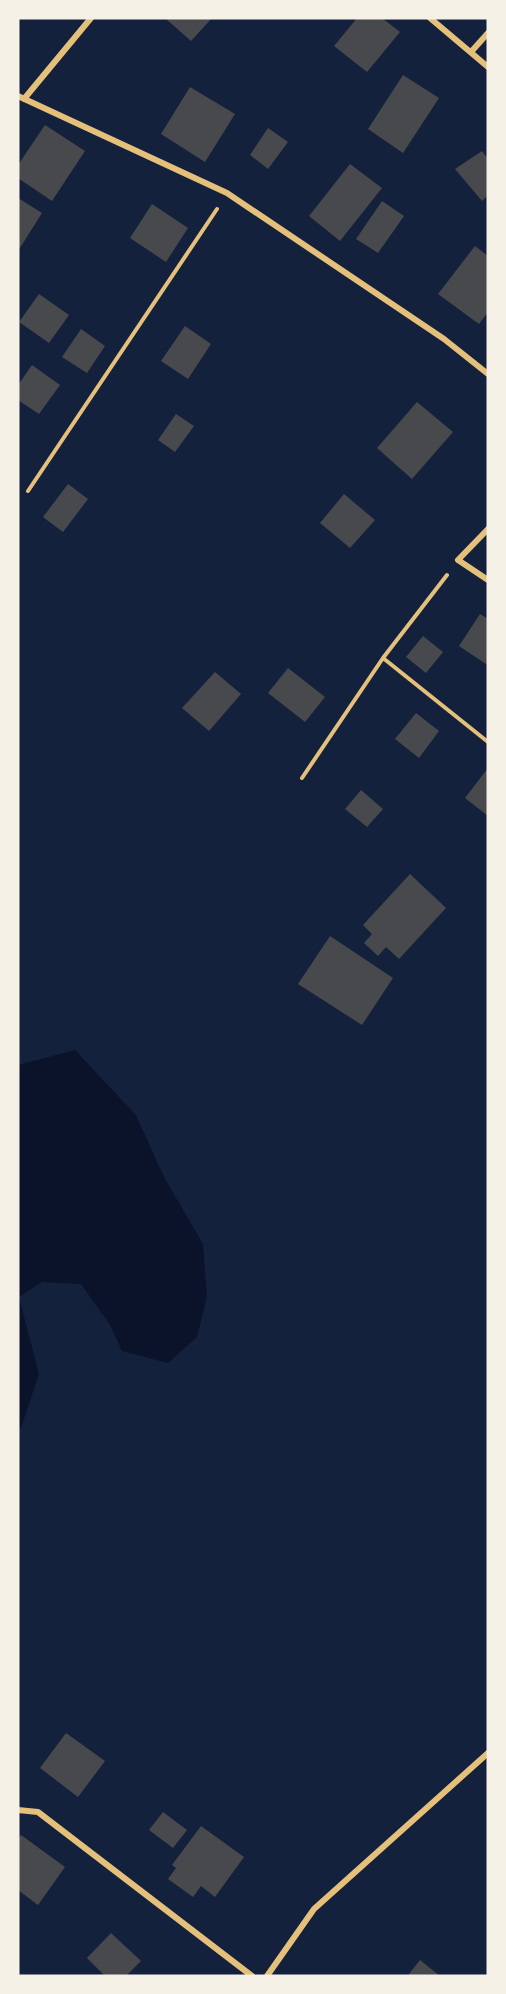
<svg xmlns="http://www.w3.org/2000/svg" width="506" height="1994" font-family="Quicksand,sans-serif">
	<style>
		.water { fill: #0b132b }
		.building { fill: #48494c }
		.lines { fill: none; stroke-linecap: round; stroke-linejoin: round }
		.path { stroke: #e5c07b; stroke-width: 4 }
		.minor { stroke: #e5c07b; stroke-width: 6 }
	</style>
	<rect width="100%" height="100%" fill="#14213d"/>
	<!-- water -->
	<path class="water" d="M 75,1050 L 136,1115 L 164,1177 L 203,1244 L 207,1297 L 197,1337 L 168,1363 L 122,1351 L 110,1325 L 81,1284 L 42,1282 L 19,1297 L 39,1374 L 21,1428 L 18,1429 L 18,1065 Z"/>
	<!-- building -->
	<path class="building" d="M 165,18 L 212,18 L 191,41 Z
		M 357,18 L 382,18 L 400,32 L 367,72 L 334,46 Z
		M 403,75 L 439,98 L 403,153 L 368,129 Z
		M 190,87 L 235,114 L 205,162 L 161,134 Z
		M 45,125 L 85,151 L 52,201 L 18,178 L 18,165 Z
		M 268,128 L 288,142 L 268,169 L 250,155 Z
		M 482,151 L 488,159 L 488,195 L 482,201 L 455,169 Z
		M 350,164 L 382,188 L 340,241 L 309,216 Z
		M 18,198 L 42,213 L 18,251 Z
		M 382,201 L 404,216 L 378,253 L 356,239 Z
		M 152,204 L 188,228 L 166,262 L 130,238 Z
		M 475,246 L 488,256 L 488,312 L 479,324 L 438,294 Z
		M 39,294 L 69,315 L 49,343 L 19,322 Z
		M 185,326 L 211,344 L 188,379 L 161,361 Z
		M 81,329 L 105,346 L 87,373 L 62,357 Z
		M 32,365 L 60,385 L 39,414 L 18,400 L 18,385 Z
		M 417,402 L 453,432 L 412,479 L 377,448 Z
		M 176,414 L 194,426 L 175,452 L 158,440 Z
		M 68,484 L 88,499 L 63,532 L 43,517 Z
		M 344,494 L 375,520 L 350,548 L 320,523 Z
		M 480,614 L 488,619 L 488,661 L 486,664 L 459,646 Z
		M 423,636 L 443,652 L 426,673 L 406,657 Z
		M 288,668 L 325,697 L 305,722 L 268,693 Z
		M 215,672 L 241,694 L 209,731 L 182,708 Z
		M 416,713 L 439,731 L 419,758 L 395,739 Z
		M 488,768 L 488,816 L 465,798 Z
		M 361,790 L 383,809 L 367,827 L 345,809 Z
		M 410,874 L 446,908 L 399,959 L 386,947 L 378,956 L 364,943 L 372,934 L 363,925 Z
		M 330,936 L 393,978 L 362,1025 L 298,984 Z
		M 66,1733 L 105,1761 L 78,1797 L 40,1768 Z
		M 163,1812 L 187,1830 L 173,1848 L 149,1830 Z
		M 201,1826 L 244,1857 L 215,1897 L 201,1886 L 193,1897 L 168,1879 L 176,1868 L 172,1865 Z
		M 21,1835 L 65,1867 L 38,1905 L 18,1890 L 18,1839 Z
		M 111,1933 L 141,1961 L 126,1976 L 105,1976 L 87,1958 Z
		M 420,1960 L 440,1976 L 411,1976 L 409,1974 Z"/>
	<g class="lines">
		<!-- path -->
		<path class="path" d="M 28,491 L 217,209
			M 383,658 L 488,742
			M 302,778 L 383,658 L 447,575"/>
		<!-- minor -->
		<path class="minor" d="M 430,18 L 488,67
			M 471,52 L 488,33
			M 18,96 L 227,193 L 444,339 L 488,374
			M 24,99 L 91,18
			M 488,529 L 458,560 L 488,580
			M 18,1810 L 38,1812 L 252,1976
			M 267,1976 L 314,1909 L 488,1753"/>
	</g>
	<!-- border -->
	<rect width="506" height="1994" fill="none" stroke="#f6f1e7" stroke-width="39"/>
</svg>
